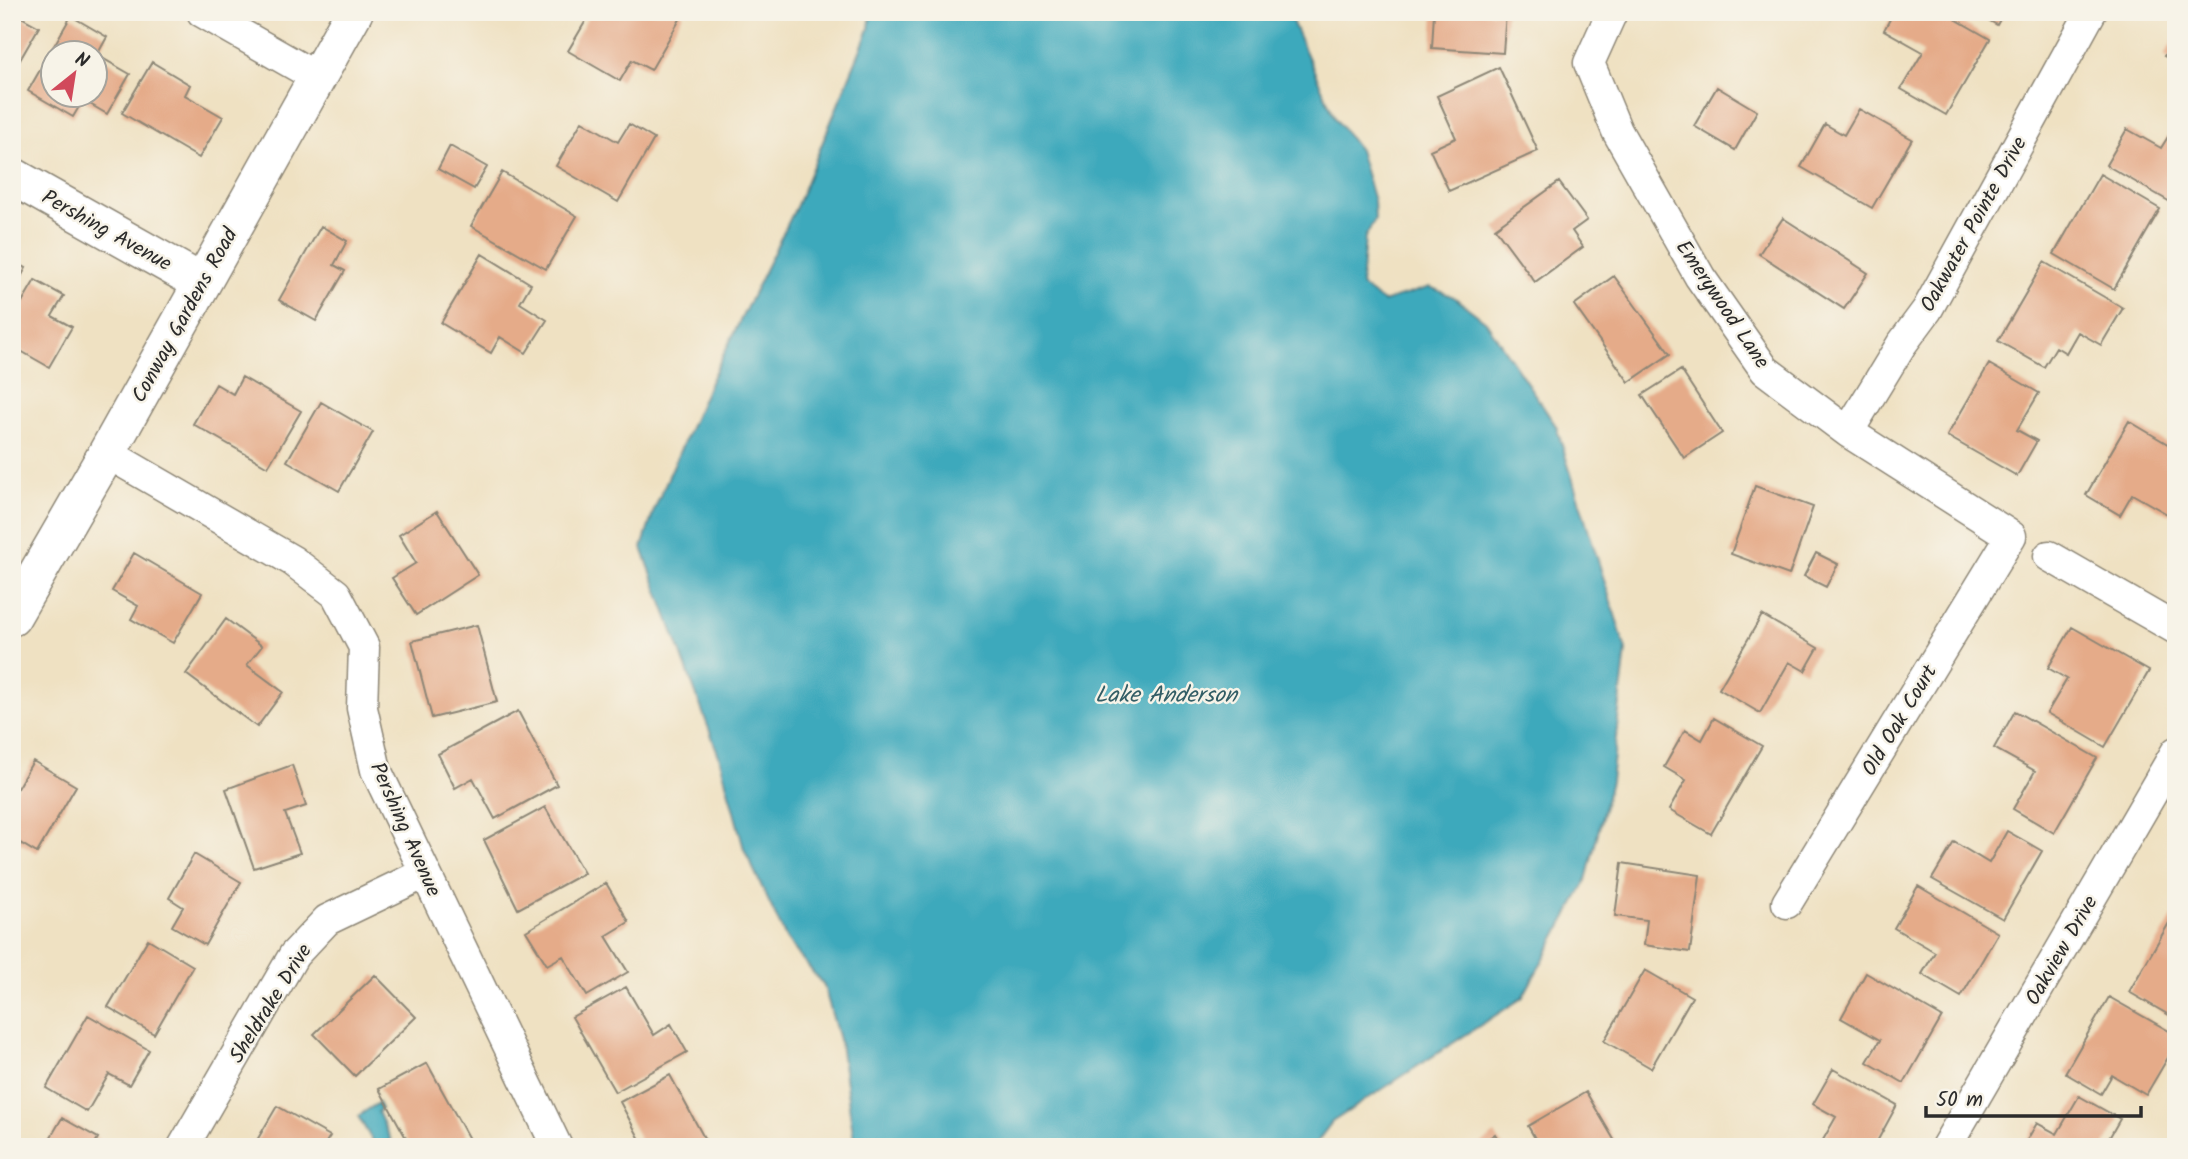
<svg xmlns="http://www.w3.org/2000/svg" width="2188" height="1159" font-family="Kalam,sans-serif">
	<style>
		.water { fill: #3da9bc; stroke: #346a74; stroke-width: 2 }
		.building { fill: #e5ab89; fill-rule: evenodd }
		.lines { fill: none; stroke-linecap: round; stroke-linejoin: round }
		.minor-casing { stroke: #8d8676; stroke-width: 33 }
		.tertiary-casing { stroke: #8d8676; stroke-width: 40 }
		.minor { stroke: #fff; stroke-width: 30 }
		.tertiary { stroke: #fff; stroke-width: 37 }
		.labels { text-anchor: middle; stroke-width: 5; stroke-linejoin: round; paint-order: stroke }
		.street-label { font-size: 21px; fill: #2b2b2b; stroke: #f7f3e8 }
		.water-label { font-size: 23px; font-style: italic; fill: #325d65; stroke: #f7f3e8 }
	</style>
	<rect width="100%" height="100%" fill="#f7f3e8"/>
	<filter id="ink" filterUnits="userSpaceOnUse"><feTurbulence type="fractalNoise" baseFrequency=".0143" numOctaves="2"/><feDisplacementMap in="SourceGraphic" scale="14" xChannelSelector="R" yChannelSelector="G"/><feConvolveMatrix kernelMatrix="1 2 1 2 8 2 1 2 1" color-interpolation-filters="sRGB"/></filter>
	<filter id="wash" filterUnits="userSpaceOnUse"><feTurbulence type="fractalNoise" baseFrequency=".00686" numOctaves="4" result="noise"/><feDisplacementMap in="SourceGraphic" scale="28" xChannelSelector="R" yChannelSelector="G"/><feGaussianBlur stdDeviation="1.57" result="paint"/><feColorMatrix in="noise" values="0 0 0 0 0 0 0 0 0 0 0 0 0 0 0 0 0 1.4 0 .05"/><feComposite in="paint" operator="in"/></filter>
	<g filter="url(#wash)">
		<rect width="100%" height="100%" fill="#efe1c2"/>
		<!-- water -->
		<path class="water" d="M 871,12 L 1288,12 L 1335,118 L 1359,150 L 1374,201 L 1375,220 L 1365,237 L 1361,286 L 1383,302 L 1430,287 L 1454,297 L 1486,322 L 1556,426 L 1626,650 L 1611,781 L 1585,884 L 1522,998 L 1332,1122 L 1313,1147 L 855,1147 L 840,1043 L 824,986 L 787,940 L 744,849 L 719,756 L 642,548 L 654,510 L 710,382 L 797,205 L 869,29 Z
			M 378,1103 L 381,1109 L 378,1112 L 391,1140 L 376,1147 L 358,1116 Z"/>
		<g id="blocks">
			<!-- building -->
			<path class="building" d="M 12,12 L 39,27 L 17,65 L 12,62 Z
				M 591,12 L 681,12 L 683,14 L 651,70 L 632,60 L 620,81 L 568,51 Z
				M 1434,12 L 1506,12 L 1503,53 L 1432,48 Z
				M 1894,12 L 1943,12 L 1990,39 L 1946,115 L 1901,89 L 1923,52 L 1884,30 Z
				M 1974,12 L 2004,12 L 1997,25 Z
				M 71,16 L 107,37 L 97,55 L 130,74 L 107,114 L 83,100 L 73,117 L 28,91 ZM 52,52 L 94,52 L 94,94 L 52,94 Z
				M 2176,36 L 2176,62 L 2164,56 Z
				M 152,62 L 190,85 L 185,95 L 223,117 L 199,158 L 122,113 Z
				M 1499,67 L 1538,151 L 1449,191 L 1430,150 L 1456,138 L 1437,96 Z
				M 1717,87 L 1757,111 L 1735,150 L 1694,126 Z
				M 1859,109 L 1912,139 L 1872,208 L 1801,167 L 1825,124 L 1844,135 Z
				M 582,121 L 618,142 L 629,124 L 654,139 L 618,202 L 556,166 Z
				M 2176,124 L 2176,196 L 2172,203 L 2106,165 L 2127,129 L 2161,148 Z
				M 450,146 L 487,167 L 474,189 L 438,169 Z
				M 502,172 L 577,216 L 546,269 L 471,226 Z
				M 2100,174 L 2160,209 L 2114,289 L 2054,254 Z
				M 1559,182 L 1587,220 L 1572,231 L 1583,247 L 1535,282 L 1495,228 Z
				M 1783,218 L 1868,273 L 1844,309 L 1759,254 Z
				M 321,226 L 347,241 L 334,265 L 345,271 L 316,321 L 279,300 Z
				M 482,254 L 531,284 L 520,303 L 547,320 L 526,353 L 500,337 L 491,353 L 441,323 Z
				M 12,260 L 26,268 L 12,293 Z
				M 2044,262 L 2123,308 L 2101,345 L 2078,332 L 2066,353 L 2056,347 L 2044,367 L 1998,341 Z
				M 1614,276 L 1670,354 L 1629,382 L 1574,305 Z
				M 35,280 L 64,296 L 52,316 L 72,327 L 49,367 L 12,346 L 12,319 Z
				M 1989,364 L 2039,393 L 2017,430 L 2037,441 L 2017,476 L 1947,436 Z
				M 1681,370 L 1722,433 L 1684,458 L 1642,395 Z
				M 242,377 L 301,411 L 268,467 L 193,424 L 216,384 L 233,394 Z
				M 321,402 L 373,432 L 339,491 L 287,461 Z
				M 2129,421 L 2176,449 L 2176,503 L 2169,515 L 2132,494 L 2120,515 L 2086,495 Z
				M 1755,486 L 1813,507 L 1789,575 L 1731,554 Z
				M 437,511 L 478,575 L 416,615 L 392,578 L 416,563 L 399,535 Z
				M 134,553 L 202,593 L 173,643 L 131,619 L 138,606 L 112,591 Z
				M 1816,553 L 1838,564 L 1826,587 L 1804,576 Z
				M 1762,615 L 1818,648 L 1805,671 L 1789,662 L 1760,713 L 1719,689 Z
				M 226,619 L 262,646 L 247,665 L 283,692 L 257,727 L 186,674 Z
				M 477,625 L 497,702 L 432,718 L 412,641 Z
				M 2072,627 L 2149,671 L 2105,747 L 2047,713 L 2067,679 L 2048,668 Z
				M 518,711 L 557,785 L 495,819 L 473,778 L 455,788 L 438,754 Z
				M 2015,711 L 2097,758 L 2054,833 L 2013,809 L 2035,771 L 1994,748 Z
				M 1714,718 L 1762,746 L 1711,834 L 1669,810 L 1686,780 L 1664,767 L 1685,730 L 1702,740 Z
				M 33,761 L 76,786 L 37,853 L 12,838 L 12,797 Z
				M 292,765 L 306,806 L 285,813 L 300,853 L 254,868 L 226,789 Z
				M 545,807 L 584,873 L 518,909 L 484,840 Z
				M 2007,831 L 2042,851 L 2003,919 L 1932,879 L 1954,842 L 1989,863 Z
				M 194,854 L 241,882 L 205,945 L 172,926 L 183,907 L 169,898 Z
				M 1622,863 L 1700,875 L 1690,952 L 1644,945 L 1647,920 L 1615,916 Z
				M 12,867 L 19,871 L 12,883 Z
				M 606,883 L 629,922 L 606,936 L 628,972 L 587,996 L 563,956 L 547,965 L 526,931 Z
				M 1918,886 L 1998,933 L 1961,997 L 1922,974 L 1935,952 L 1894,928 Z
				M 2173,916 L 2176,917 L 2176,1019 L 2129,992 Z
				M 148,939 L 193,966 L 154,1034 L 108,1007 Z
				M 1645,970 L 1692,997 L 1651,1068 L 1604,1041 Z
				M 1866,973 L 1942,1017 L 1904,1083 L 1867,1062 L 1880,1040 L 1841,1018 Z
				M 375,975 L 416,1017 L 355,1076 L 314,1034 Z
				M 626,987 L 654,1035 L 671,1024 L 687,1052 L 615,1092 L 572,1017 Z
				M 2109,997 L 2176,1035 L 2176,1044 L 2146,1095 L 2112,1075 L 2101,1094 L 2065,1073 Z
				M 88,1015 L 149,1050 L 129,1085 L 109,1074 L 87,1112 L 46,1088 Z
				M 427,1063 L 469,1139 L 455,1147 L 411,1147 L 379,1089 Z
				M 1833,1069 L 1897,1105 L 1874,1147 L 1819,1147 L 1836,1117 L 1813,1104 Z
				M 670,1075 L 709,1147 L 644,1147 L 620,1102 Z
				M 1586,1092 L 1616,1143 L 1610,1147 L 1540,1147 L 1528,1126 Z
				M 2079,1096 L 2120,1119 L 2104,1147 L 2023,1147 L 2037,1123 L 2057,1134 Z
				M 277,1106 L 330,1136 L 323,1147 L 253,1147 Z
				M 62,1118 L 98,1138 L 93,1147 L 45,1147 Z
				M 1495,1134 L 1503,1147 L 1477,1147 Z"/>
		</g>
	</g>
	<g filter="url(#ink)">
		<use href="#blocks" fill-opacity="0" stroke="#8d8676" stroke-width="2"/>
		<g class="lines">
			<defs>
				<path id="minor" d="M 202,12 L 318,78
					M 1612,12 L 1589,63 L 1617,131 L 1700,277 L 1765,370 L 1848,432 L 2011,536 L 1787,903
					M 1848,432 L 1901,345 L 1927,310 L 2091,12
					M 107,453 L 293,561 L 336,594 L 364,647 L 362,708 L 376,770 L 557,1147
					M 2049,556 L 2176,629
					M 183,1147 L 294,955 L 327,920 L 425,873
					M 1946,1147 L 2176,752"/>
				<path id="tertiary" d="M 12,176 L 202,283
					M 12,617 L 107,453 L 354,12"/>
			</defs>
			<!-- minor casing -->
			<use href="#minor" class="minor-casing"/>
			<!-- tertiary casing -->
			<use href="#tertiary" class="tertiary-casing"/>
			<!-- minor -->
			<use href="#minor" class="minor"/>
			<!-- tertiary -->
			<use href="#tertiary" class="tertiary"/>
		</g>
	</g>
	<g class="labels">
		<!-- street labels -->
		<g class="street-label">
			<text transform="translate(1973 224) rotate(-61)" y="7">Oakwater Pointe Drive</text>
			<text transform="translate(107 230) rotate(29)" y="7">Pershing Avenue</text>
			<text transform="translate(1723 304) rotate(56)" y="7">Emerywood Lane</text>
			<text transform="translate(184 315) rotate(-61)" y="7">Conway Gardens Road</text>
			<text transform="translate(1899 720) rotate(-59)" y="7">Old Oak Court</text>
			<text transform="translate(406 829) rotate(66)" y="7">Pershing Avenue</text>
			<text transform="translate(2061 950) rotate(-60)" y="7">Oakview Drive</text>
			<text transform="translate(270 1003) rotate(-58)" y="7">Sheldrake Drive</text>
		</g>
		<!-- water labels -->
		<g class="water-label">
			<text x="1166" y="702">Lake Anderson</text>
		</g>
	</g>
	<!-- margin -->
	<rect width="2188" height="1159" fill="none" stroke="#f7f3e8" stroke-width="42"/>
	<!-- north arrow -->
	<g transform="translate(74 74) rotate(30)"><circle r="33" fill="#f7f3e8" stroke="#a5a39c" stroke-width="2"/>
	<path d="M0-5L12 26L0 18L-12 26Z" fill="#d1495b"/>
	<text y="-10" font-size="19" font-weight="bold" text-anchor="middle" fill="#2b2b2b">N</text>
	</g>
	<!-- scale -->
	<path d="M1926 1106v10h215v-10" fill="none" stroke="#2b2b2b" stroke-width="3.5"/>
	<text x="1936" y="1106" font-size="21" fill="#2b2b2b" stroke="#f7f3e8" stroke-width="5" paint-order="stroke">50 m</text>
</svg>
